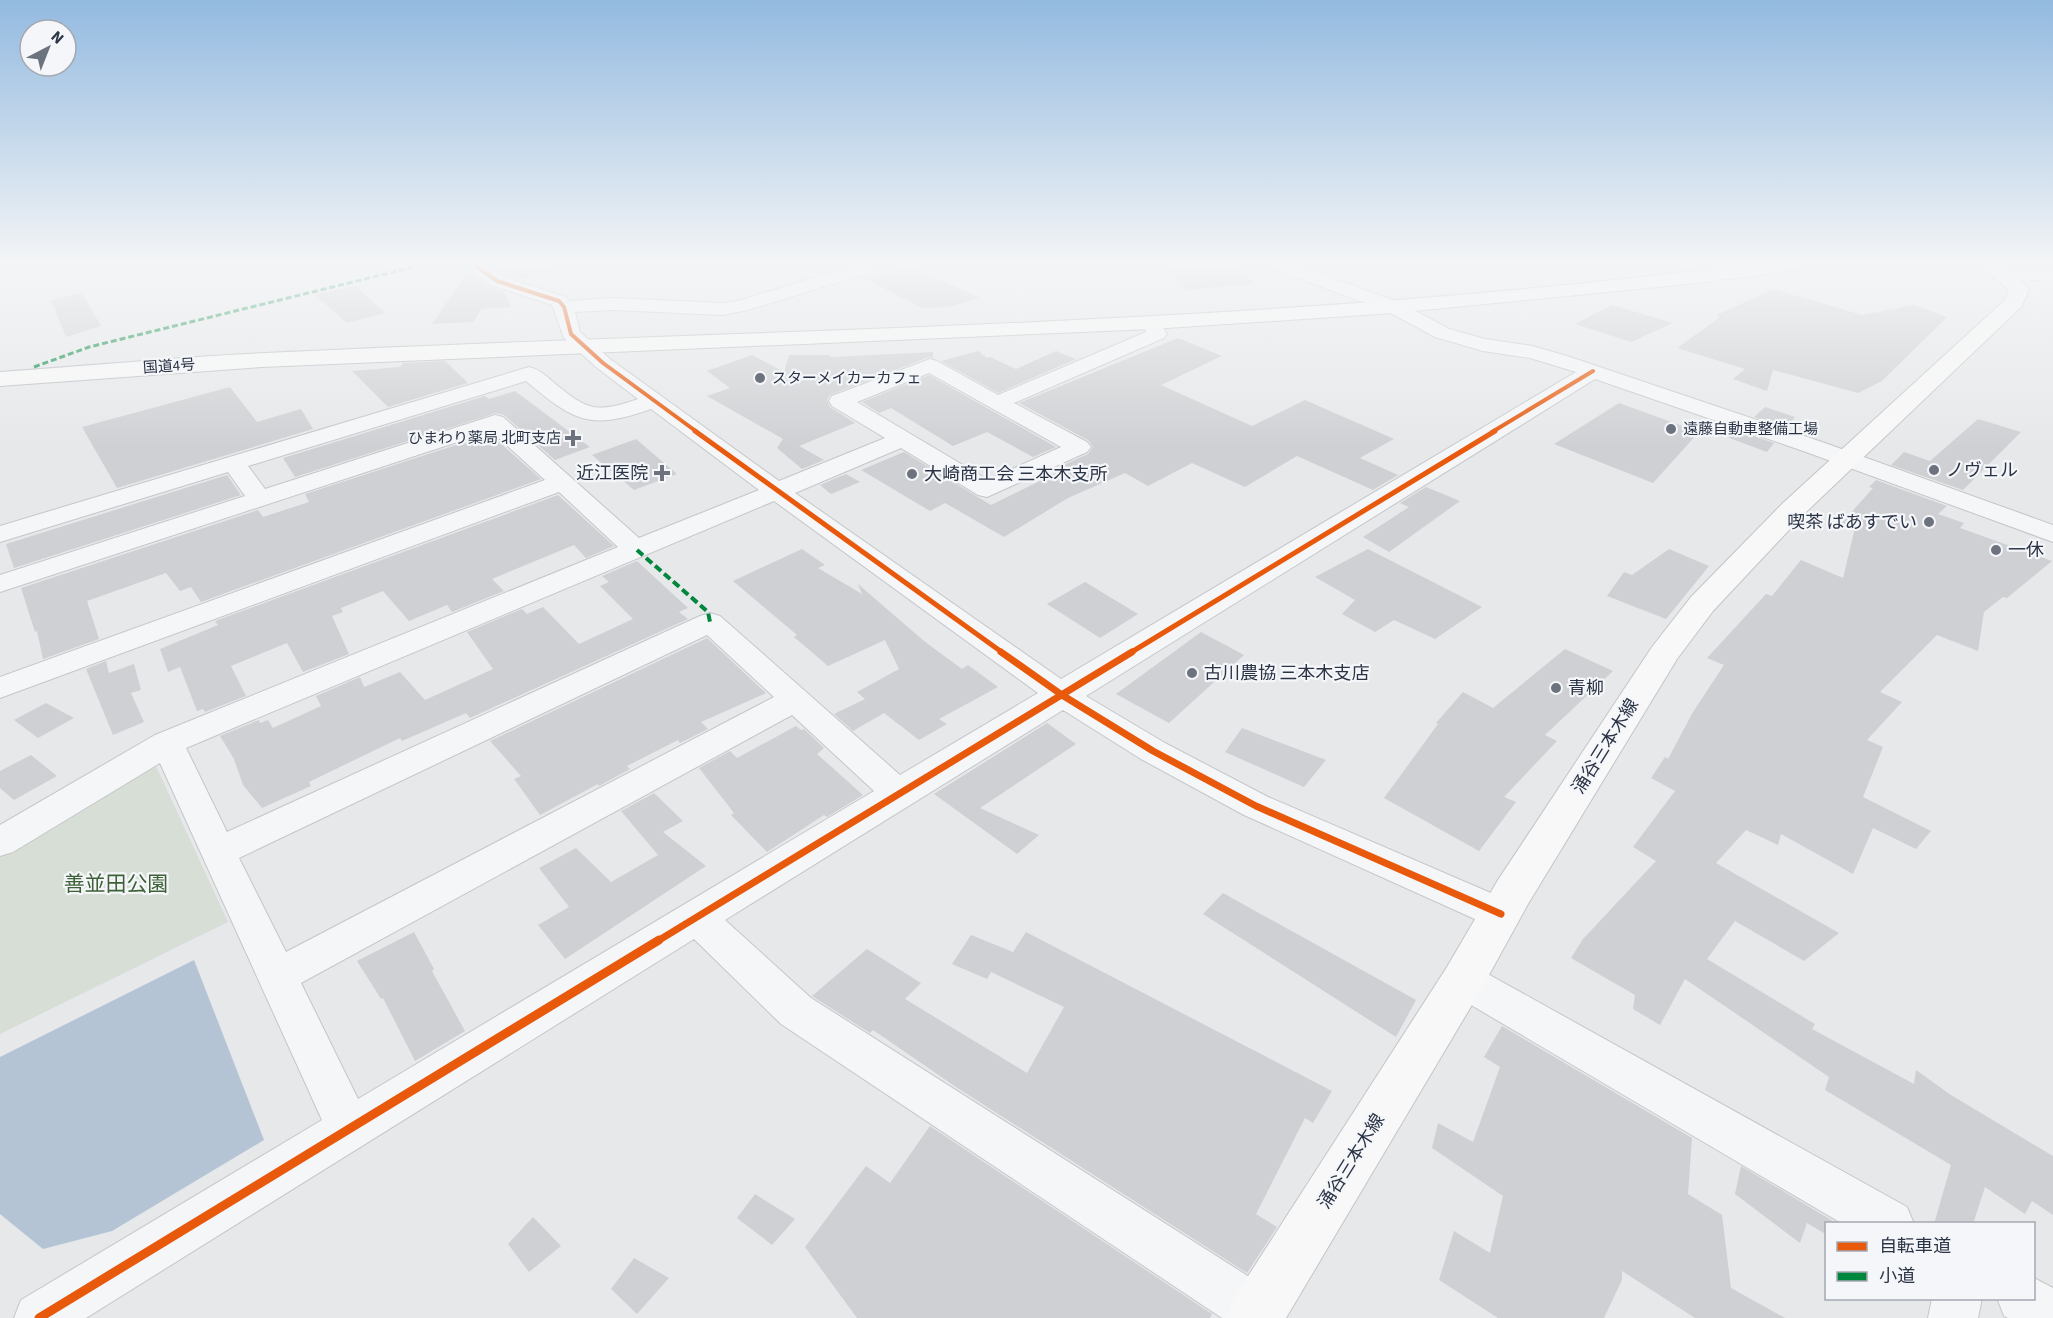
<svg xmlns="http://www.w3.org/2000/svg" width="2053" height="1318" font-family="'Source Sans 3','Noto Sans JP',sans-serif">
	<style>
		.green { fill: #d6ded6 }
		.water { fill: #b4c4d5 }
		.building { fill: #ced0d3 }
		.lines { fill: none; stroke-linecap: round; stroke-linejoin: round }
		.minor-casing { stroke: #c4c6c8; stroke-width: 2 }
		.major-casing { stroke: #c2c5c8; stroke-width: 2 }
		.highway-casing { stroke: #b8bbbf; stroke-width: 2 }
		.minor { fill: #f5f6f7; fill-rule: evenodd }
		.major { fill: #f8f8f8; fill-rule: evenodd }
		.highway { fill: #f8f8f8; fill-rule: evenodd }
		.quiet-far1 { stroke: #00873e; stroke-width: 3; stroke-dasharray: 6 3; stroke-linecap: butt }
		.quiet { stroke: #00873e; stroke-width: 4; stroke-dasharray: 8 4; stroke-linecap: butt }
		.cycleway-far3-casing { stroke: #f4f6f9; stroke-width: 6 }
		.cycleway-far2-casing { stroke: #f4f6f9; stroke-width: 8 }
		.cycleway-far1-casing { stroke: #f4f6f9; stroke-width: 10 }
		.cycleway-casing { stroke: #f4f6f9; stroke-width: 13 }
		.cycleway-far3 { stroke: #e8590c; stroke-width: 4 }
		.cycleway-far2 { stroke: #e8590c; stroke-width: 5 }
		.cycleway-far1 { stroke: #e8590c; stroke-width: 7 }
		.cycleway { stroke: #e8590c; stroke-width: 9 }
		.poi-dot { fill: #6c737f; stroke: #f4f6f9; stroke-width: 2 }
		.labels { text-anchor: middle; stroke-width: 4.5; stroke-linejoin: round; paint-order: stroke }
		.far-street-label { font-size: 15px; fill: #2b3445; stroke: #f4f6f9 }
		.far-poi-label { font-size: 15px; fill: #2b3445; stroke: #f4f6f9; text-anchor: start }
		.poi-label { font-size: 18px; fill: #2b3445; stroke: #f4f6f9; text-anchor: start }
		.street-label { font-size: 18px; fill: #2b3445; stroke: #f4f6f9 }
		.near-park-label { font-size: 21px; fill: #3f6138; stroke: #f4f6f9 }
	</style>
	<rect width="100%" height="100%" fill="#e6e8ea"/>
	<!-- green -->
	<path class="green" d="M 155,764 L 228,922 L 0,1034 L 0,856 Z"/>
	<!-- water -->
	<path class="water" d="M 194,960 L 264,1140 L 112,1231 L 43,1249 L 0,1214 L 0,1057 Z"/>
	<!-- building -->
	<path class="building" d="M 486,262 L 559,262 L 560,268 L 520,280 L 504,275 Z
		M 1234,262 L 1255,284 L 1187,290 L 1167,267 Z
		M 909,266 L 980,298 L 949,307 L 923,308 L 865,279 Z
		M 469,271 L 490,287 L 504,292 L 511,307 L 482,309 L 473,322 L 432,324 Z
		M 351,286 L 356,286 L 385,313 L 347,323 L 315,295 Z
		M 1773,289 L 1862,315 L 1914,305 L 1947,317 L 1882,381 L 1858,393 L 1773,370 L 1767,391 L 1733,379 L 1745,369 L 1677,348 L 1719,318 L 1717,315 Z
		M 82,293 L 101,326 L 66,337 L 51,300 Z
		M 1612,305 L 1673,323 L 1631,342 L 1575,324 Z
		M 1178,338 L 1222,356 L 1161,385 L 1252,426 L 1305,400 L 1394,439 L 1360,458 L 1398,475 L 1373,490 L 1297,456 L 1245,487 L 1192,463 L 1148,486 L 1125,473 L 1068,498 L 1004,537 L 945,503 L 930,511 L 861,470 L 904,452 L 991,505 L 1060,471 L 1055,469 L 1088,454 L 1093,447 L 1088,440 L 1019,403 Z
		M 978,351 L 987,358 L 990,357 L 1016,369 L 1056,351 L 1076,359 L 998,393 L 941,361 Z
		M 933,352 L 933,358 L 929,357 L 830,395 L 827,400 L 830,407 L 855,423 L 799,446 L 824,460 L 802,469 L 777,448 L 783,439 L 707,396 L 730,388 L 707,371 L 752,355 L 784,372 L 789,355 L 828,355 L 832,357 Z
		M 445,361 L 468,383 L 388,407 L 352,371 L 400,367 L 403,363 Z
		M 929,375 L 1056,447 L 1033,457 L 987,432 L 953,446 L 891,408 L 879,413 L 862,402 Z
		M 230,387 L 257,422 L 301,409 L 313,429 L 117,488 L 82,427 Z
		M 515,391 L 590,447 L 555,460 L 504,415 L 496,413 L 295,477 L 283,458 L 485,396 L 489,399 Z
		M 1619,403 L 1699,432 L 1653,483 L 1554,444 Z
		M 1765,407 L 1795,417 L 1786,428 L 1754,417 Z
		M 1978,419 L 2021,432 L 1963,490 L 1891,465 L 1904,452 L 1930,461 Z
		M 1737,430 L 1774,443 L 1767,452 L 1727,437 Z
		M 490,434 L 541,479 L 201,602 L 191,587 L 180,591 L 166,573 L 87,601 L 99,639 L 43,659 L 37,631 L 35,632 L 21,588 L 258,510 L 263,517 L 309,502 L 305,494 Z
		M 636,439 L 677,474 L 634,490 L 592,455 Z
		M 846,474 L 860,482 L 831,494 L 820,485 Z
		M 227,475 L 241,495 L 14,568 L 6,544 Z
		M 1876,480 L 1947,506 L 1938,514 L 1964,523 L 1960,528 L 2052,561 L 2007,598 L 2003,597 L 1984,612 L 1978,651 L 1937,635 L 1880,692 L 1902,702 L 1867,740 L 1883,747 L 1863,797 L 1931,831 L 1916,849 L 1873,828 L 1853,874 L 1781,834 L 1778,845 L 1746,830 L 1716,863 L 1839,933 L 1804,961 L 1735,921 L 1707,959 L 1815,1024 L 1812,1029 L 1914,1084 L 1916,1070 L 1951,1095 L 2053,1156 L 2053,1215 L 2032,1201 L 2025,1214 L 1985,1187 L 1973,1224 L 1934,1224 L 1951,1165 L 1825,1090 L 1829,1077 L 1685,979 L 1660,1025 L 1633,1009 L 1635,995 L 1571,958 L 1583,939 L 1656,861 L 1633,847 L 1675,791 L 1651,778 L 1665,757 L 1668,759 L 1693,712 L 1724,665 L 1707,658 L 1766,594 L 1772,596 L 1801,560 L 1843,578 L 1855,528 L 1842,523 L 1873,488 L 1869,487 Z
		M 1426,487 L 1460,501 L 1389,552 L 1363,537 L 1409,507 L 1400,503 Z
		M 558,495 L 614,546 L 586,558 L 574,545 L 492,579 L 504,591 L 452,612 L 447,605 L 409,621 L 383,591 L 341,608 L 343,612 L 332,616 L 349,654 L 303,672 L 287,643 L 231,666 L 246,696 L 205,712 L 203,709 L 197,711 L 180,667 L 168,672 L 160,649 L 218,625 L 215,621 Z
		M 802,549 L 825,565 L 818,568 L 862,594 L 858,584 L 924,641 L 962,669 L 968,665 L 998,687 L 939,719 L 947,724 L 919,740 L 884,713 L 853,731 L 834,714 L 865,699 L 857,692 L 899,669 L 885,640 L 828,666 L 794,637 L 797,635 L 733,581 Z
		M 1368,549 L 1482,607 L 1435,639 L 1394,620 L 1375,632 L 1342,614 L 1355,600 L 1315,577 Z
		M 1669,549 L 1709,566 L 1666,619 L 1607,596 L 1624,572 L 1632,575 Z
		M 637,561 L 688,608 L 679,612 L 688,619 L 470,718 L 466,713 L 402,741 L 400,738 L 309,782 L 311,786 L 262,808 L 243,785 L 234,759 L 220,736 L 259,720 L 260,723 L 268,720 L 273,728 L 321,706 L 316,696 L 360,677 L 364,687 L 400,672 L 425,700 L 493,669 L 467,632 L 522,609 L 527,614 L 543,607 L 579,644 L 633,619 L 600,586 L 609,582 L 602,576 Z
		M 1085,582 L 1138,614 L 1100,638 L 1047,604 Z
		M 1201,632 L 1244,655 L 1169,723 L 1116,694 Z
		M 707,638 L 766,693 L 701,722 L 708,729 L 680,743 L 678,740 L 627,766 L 630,769 L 599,786 L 598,784 L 540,815 L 514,779 L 521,776 L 490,741 Z
		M 1565,649 L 1613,671 L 1545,735 L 1557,741 L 1504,797 L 1516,802 L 1479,851 L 1384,798 L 1438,724 L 1436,723 L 1463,692 L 1493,708 Z
		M 106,661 L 109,673 L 134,664 L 141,690 L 131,693 L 144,722 L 113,735 L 86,669 Z
		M 46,703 L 74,718 L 38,738 L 14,720 Z
		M 1047,723 L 1076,744 L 980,808 L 1039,835 L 1017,854 L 934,794 Z
		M 796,726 L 801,730 L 804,729 L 824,748 L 817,754 L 863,795 L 827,817 L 824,815 L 767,852 L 731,815 L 734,813 L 699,768 L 730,751 L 737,758 Z
		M 1242,728 L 1326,760 L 1304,787 L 1225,752 Z
		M 31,755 L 57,776 L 14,800 L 0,788 L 0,771 Z
		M 654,793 L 683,821 L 663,832 L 706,866 L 565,959 L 538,925 L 569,907 L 539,868 L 576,848 L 611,882 L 658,855 L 621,811 Z
		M 1223,893 L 1416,1000 L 1396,1037 L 1203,914 Z
		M 414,932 L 434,969 L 432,971 L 465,1031 L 415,1061 L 383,998 L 381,999 L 357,961 Z
		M 1026,932 L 1332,1091 L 1313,1123 L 1305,1118 L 1256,1214 L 1277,1227 L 1247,1273 L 956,1087 L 873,1030 L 870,1033 L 812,996 L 867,949 L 921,983 L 905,999 L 1027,1073 L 1064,1007 L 991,972 L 987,979 L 952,964 L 971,935 L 1013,952 Z
		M 1502,1026 L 1692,1138 L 1688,1194 L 1722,1215 L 1731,1288 L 1785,1318 L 1695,1318 L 1622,1271 L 1622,1280 L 1604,1318 L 1498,1318 L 1439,1280 L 1454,1231 L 1490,1253 L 1503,1196 L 1432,1148 L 1438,1123 L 1473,1142 L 1500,1067 L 1484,1057 Z
		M 930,1126 L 1212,1314 L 1210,1318 L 857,1318 L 805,1247 L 866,1166 L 890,1183 Z
		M 1741,1166 L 1838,1224 L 1827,1224 L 1827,1235 L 1807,1223 L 1800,1243 L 1735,1194 Z
		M 755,1194 L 795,1219 L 772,1245 L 737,1218 Z
		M 533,1217 L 561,1246 L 529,1272 L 508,1244 Z
		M 634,1258 L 669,1278 L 637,1314 L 611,1289 Z"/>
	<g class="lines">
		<defs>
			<path id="minor" d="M 461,262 L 482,262 L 503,277 L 566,297 L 569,301 L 613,298 L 723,303 L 738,301 L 865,262 L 893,262 L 890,266 L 748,310 L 723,315 L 613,310 L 575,312 L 580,332 L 610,359 L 779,481 L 885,438 L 832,406 L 829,401 L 832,396 L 930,359 L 937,361 L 998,395 L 1146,332 L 1142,323 L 1145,319 L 1159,319 L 1167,334 L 1164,338 L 1014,403 L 1087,442 L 1091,447 L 1087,452 L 987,497 L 978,495 L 901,448 L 795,493 L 1061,679 L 1576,372 L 1530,358 L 1483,351 L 1435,337 L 1387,311 L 1265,266 L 1262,262 L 1288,262 L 1401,303 L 1449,329 L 1485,339 L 1532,346 L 1567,356 L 1822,442 L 2053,525 L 2053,542 L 1806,452 L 1595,379 L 1086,696 L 1165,743 L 1268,797 L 1514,903 L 1520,914 L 1514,925 L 1501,930 L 1488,925 L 1244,815 L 1141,759 L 1063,710 L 725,920 L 811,998 L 1276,1294 L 1283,1312 L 1281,1318 L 1222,1318 L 781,1024 L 694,939 L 86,1318 L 14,1318 L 21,1300 L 322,1120 L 160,763 L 13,852 L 0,856 L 0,825 L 155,735 L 618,547 L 559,492 L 0,698 L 0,677 L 545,480 L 491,431 L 0,592 L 0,575 L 245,496 L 228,472 L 0,542 L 0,526 L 529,367 C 539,369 545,375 553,382 C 587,410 595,414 638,399 L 596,367 L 564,338 L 552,305 L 491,285 ZM 929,373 L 1061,447 L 988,480 L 857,402 ZM 526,381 C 574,421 589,431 651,409 L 759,490 L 639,538 L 503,417 L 495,415 L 265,489 L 248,466 ZM 774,501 L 1038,693 L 900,775 L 720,616 L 710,613 L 700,616 L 227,832 L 186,748 ZM 707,635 L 774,697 L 286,952 L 239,858 ZM 792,715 L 874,791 L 358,1099 L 301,983 Z
				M 2004,269 L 2053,271 L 2053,281 L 1998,278 L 1995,274 L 1998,270 Z
				M 1463,963 L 1477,968 L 1907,1207 L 1914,1224 L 1843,1224 L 1449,992 L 1443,980 L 1449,968 Z
				M 2034,1278 L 2053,1288 L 2053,1318 L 2008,1318 L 2004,1316 L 1997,1298 L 2034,1298 Z
				M 1932,1298 L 1982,1298 L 1978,1318 L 1928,1318 Z"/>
			<path id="major" d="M 1969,262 C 1998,262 2012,265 2029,290 L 2021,307 L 1803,515 L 1713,611 L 1677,659 L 1528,904 L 1479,993 L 1286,1318 L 1226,1318 L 1234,1298 L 1447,967 L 1498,880 L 1652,647 L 1691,597 L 1783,503 L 2005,300 L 2009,290 L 1994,277 L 1971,266 Z"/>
			<path id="highway" d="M 1764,262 L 1819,262 L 1817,266 L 1810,268 L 1698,283 L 1394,313 L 1152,329 L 262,367 L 0,386 L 0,372 C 89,366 177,357 266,353 C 765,328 1268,328 1764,262 Z"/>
		</defs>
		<!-- minor casing -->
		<use href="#minor" class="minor-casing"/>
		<!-- major casing -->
		<use href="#major" class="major-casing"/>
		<!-- highway casing -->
		<use href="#highway" class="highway-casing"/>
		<!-- minor -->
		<use href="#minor" class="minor"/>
		<!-- major -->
		<use href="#major" class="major"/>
		<!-- highway -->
		<use href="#highway" class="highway"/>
		<!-- quiet-far1 -->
		<path class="quiet-far1" d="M 34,367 L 89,347 L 434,262"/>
		<!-- quiet -->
		<path class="quiet" d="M 637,550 L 708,612 L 710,622"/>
		<defs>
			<path id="cycleway-far3" d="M 470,262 L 497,281 L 559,301 L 564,307 L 571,334 L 603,363 L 697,432
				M 1492,432 L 1593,371"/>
			<path id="cycleway-far2" d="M 695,431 L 1003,653
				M 1130,653 L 1495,431"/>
			<path id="cycleway-far1" d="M 1001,652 L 1062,695 L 1153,751 L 1256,806 L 1501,914
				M 656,942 L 1132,652"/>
			<path id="cycleway" d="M 39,1318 L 659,940"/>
		</defs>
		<!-- cycleway-far3 casing -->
		<use href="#cycleway-far3" class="cycleway-far3-casing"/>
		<!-- cycleway-far2 casing -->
		<use href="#cycleway-far2" class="cycleway-far2-casing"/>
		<!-- cycleway-far1 casing -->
		<use href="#cycleway-far1" class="cycleway-far1-casing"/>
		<!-- cycleway casing -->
		<use href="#cycleway" class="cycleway-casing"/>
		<!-- cycleway-far3 -->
		<use href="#cycleway-far3" class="cycleway-far3"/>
		<!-- cycleway-far2 -->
		<use href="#cycleway-far2" class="cycleway-far2"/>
		<!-- cycleway-far1 -->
		<use href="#cycleway-far1" class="cycleway-far1"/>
		<!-- cycleway -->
		<use href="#cycleway" class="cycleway"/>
	</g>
	<!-- sky -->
	<linearGradient id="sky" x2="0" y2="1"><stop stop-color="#93bae0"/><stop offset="0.59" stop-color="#f4f5f6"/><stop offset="1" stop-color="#f4f5f6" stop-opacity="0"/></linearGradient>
	<rect width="2053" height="447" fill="url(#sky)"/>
	<!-- markers -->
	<g class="poi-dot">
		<circle cx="760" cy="378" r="6"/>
		<circle cx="1671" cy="429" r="6"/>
		<path d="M570 429h6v6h6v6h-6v6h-6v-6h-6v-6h6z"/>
		<circle cx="1934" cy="470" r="6"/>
		<path d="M659 464h6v6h6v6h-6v6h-6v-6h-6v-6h6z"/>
		<circle cx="912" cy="474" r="6"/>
		<circle cx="1929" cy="522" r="6"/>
		<circle cx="1996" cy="550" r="6"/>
		<circle cx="1192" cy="673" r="6"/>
		<circle cx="1556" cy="688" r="6"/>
	</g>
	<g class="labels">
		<!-- far-street labels -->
		<g class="far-street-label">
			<text transform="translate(169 366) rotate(-4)" y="5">国道4号</text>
		</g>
		<!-- far-poi labels -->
		<g class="far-poi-label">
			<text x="772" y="383">スターメイカーカフェ</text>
			<text x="1683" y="434">遠藤自動車整備工場</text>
			<text x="561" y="443" text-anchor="end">ひまわり薬局 北町支店</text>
		</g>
		<!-- poi labels -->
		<g class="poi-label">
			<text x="1946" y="476">ノヴェル</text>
			<text x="648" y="479" text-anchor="end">近江医院</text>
			<text x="924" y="480">大崎商工会 三本木支所</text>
			<text x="1917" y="528" text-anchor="end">喫茶 ばあすでい</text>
			<text x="2008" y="556">一休</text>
			<text x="1204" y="679">古川農協 三本木支店</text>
			<text x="1568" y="694">青柳</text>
		</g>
		<!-- street labels -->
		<g class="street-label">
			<text transform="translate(1605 746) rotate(-58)" y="6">涌谷三本木線</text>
			<text transform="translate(1351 1161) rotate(-58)" y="6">涌谷三本木線</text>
		</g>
		<!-- near-park labels -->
		<g class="near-park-label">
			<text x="116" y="891">善並田公園</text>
		</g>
	</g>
	<!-- legend -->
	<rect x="1825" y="1222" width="210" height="78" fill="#f4f6f9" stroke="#a4a8b1" stroke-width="1.5"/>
	<rect x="1837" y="1242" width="30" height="9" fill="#e8590c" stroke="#a4a8b1" stroke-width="1.5"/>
	<text x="1879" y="1252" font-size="18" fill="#2b3445">自転車道</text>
	<rect x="1837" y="1272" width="30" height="9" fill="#00873e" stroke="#a4a8b1" stroke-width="1.5"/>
	<text x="1879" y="1282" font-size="18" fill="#2b3445">小道</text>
	<!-- north arrow -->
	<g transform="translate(48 48) rotate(42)"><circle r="28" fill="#f4f6f9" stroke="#a4a8b1" stroke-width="1.5"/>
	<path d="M0-4.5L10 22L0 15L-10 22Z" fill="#6c737f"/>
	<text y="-9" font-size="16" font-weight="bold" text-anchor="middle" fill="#2b3445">N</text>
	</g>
</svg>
